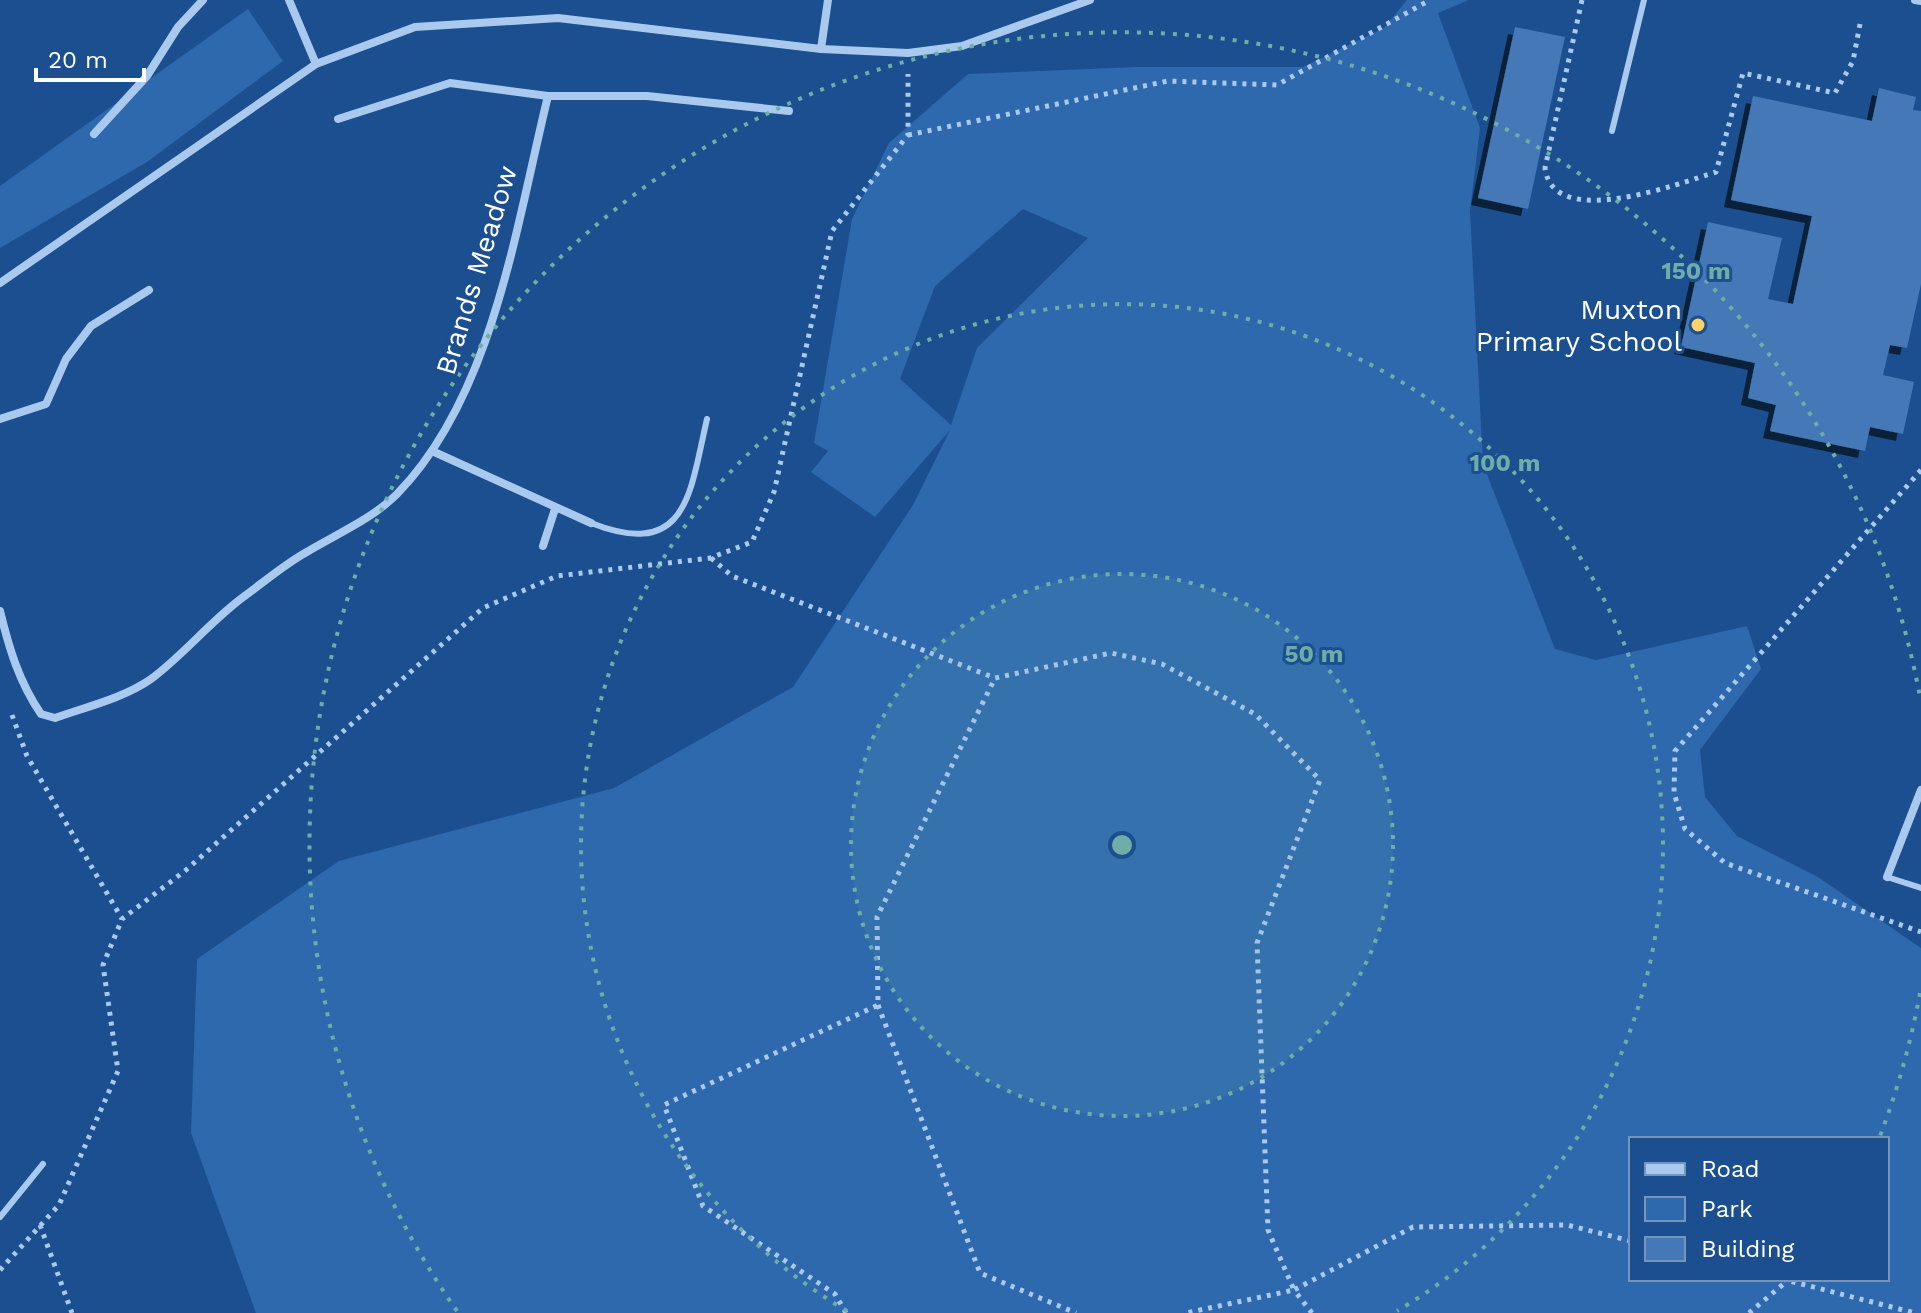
<svg xmlns="http://www.w3.org/2000/svg" width="1921" height="1313" font-family="'Work Sans',sans-serif">
	<style>
		.green { fill: #2e69ad; fill-rule: evenodd }
		.building { fill: #4478b7; filter: url(#shadow) }
		.lines { fill: none; stroke-linecap: round; stroke-linejoin: round }
		.path { stroke: #a9c9ee; stroke-width: 5; stroke-dasharray: 4 6; stroke-linecap: butt }
		.lane { stroke: #a9c9ee; stroke-width: 6 }
		.street { stroke: #a9c9ee; stroke-width: 8 }
		.ring { fill: none; stroke: #6fada8; stroke-width: 4; stroke-dasharray: 4 8 }
		.poi-dot { fill: #ffd166; stroke: #1b4f8f; stroke-width: 3 }
		.labels { text-anchor: middle; stroke-width: 6; stroke-linejoin: round; paint-order: stroke }
		.street-label { font-size: 28px; fill: #fff; stroke: #1b4f8f }
		.poi-label { font-size: 28px; fill: #fff; stroke: #1b4f8f; text-anchor: end }
		.centre { fill: #6fada8; stroke: #1b4f8f; stroke-width: 4 }
		.ring-label { font-size: 24px; text-anchor: middle; font-weight: bold; fill: #6fada8; stroke: #1b4f8f; stroke-width: 6; stroke-linejoin: round; paint-order: stroke }
	</style>
	<defs>
		<filter id="shadow"><feDropShadow dx="-7" dy="7" stdDeviation="0" flood-color="#0009"/></filter>
	</defs>
	<rect width="100%" height="100%" fill="#1b4f8f"/>
	<!-- green -->
	<path class="green" d="M 1407,0 L 1469,0 L 1438,13 L 1480,128 L 1470,211 L 1483,464 L 1555,649 L 1596,660 L 1747,626 L 1761,669 L 1700,750 L 1705,797 L 1737,836 L 1818,877 L 1921,948 L 1921,1313 L 256,1313 L 191,1133 L 197,959 L 339,861 L 614,788 L 793,687 L 913,505 L 950,430 L 875,517 L 811,472 L 828,451 L 814,443 L 852,219 L 889,143 L 968,74 L 1136,67 L 1303,67 L 1384,28 ZM 1023,209 L 1088,238 L 977,348 L 951,425 L 900,379 L 935,286 ZM 1631,1139 L 1887,1139 L 1887,1279 L 1631,1279 Z
		M 248,9 L 283,61 L 147,162 L 0,248 L 0,186 Z"/>
	<!-- building -->
	<path class="building" d="M 1515,27 L 1565,37 L 1528,209 L 1478,198 Z
		M 1879,88 L 1916,97 L 1913,110 L 1921,111 L 1921,284 L 1907,348 L 1890,345 L 1883,375 L 1914,382 L 1903,434 L 1870,427 L 1865,451 L 1770,431 L 1776,405 L 1748,398 L 1755,363 L 1681,347 L 1708,222 L 1782,238 L 1768,299 L 1793,304 L 1812,216 L 1731,200 L 1753,96 L 1872,121 Z"/>
	<g class="lines">
		<!-- path -->
		<path class="path" d="M 1582,0 L 1545,168 C 1553,232 1680,183 1716,172 L 1743,73 L 1835,93 L 1853,61 L 1860,24
			M 908,135 L 1168,81 L 1277,85 L 1430,0
			M 1921,470 L 1675,751 L 1674,793 L 1685,829 L 1725,863 L 1921,932
			M 711,558 L 732,576 L 995,678 L 1111,653 L 1162,664 L 1255,714 L 1320,780 L 1257,943 L 1268,1230 L 1294,1290 L 1186,1313
			M 12,715 L 27,756 L 122,919
			M 878,1005 L 980,1273 L 1076,1313
			M 40,1225 L 72,1313
			M 0,1270 L 59,1205 L 118,1071 L 103,965 L 122,919 L 186,870 L 483,608 L 557,576 L 710,558 L 752,542 L 774,492 L 832,231 L 908,135 L 908,74
			M 1782,1279 L 1915,1313
			M 846,1313 L 835,1294 L 703,1206 L 664,1105 L 878,1005 L 877,917 L 995,678
			M 1312,1313 L 1294,1290 L 1413,1227 L 1567,1225 L 1631,1241
			M 1749,1313 L 1787,1281"/>
		<!-- lane -->
		<path class="lane" d="M 1612,131 L 1644,0
			M 591,523 C 688,561 690,492 707,419
			M 1887,877 L 1921,888
			M 0,1217 L 43,1164"/>
		<!-- street -->
		<path class="street" d="M 289,0 L 316,64
			M 1915,0 L 1921,1
			M 821,49 L 828,0
			M 338,119 L 450,83 L 548,96
			M 94,134 L 147,76 L 178,27 L 203,0
			M 0,283 L 316,64 L 415,27 L 558,18 L 821,49 L 908,53 L 962,46 L 1090,0
			M 0,419 L 46,404 L 66,359 L 91,326 L 149,290
			M 432,451 L 591,523
			M 543,546 L 555,509
			M 0,611 C 9,648 19,682 41,714 L 55,718 C 86,707 124,698 151,679 C 185,654 211,620 246,595 C 265,581 284,565 305,553 C 336,534 371,520 397,494 C 493,396 516,226 548,96 L 647,96 L 789,111
			M 1887,877 L 1921,790"/>
	</g>
	<!-- distance rings -->
	<circle cx="1122" cy="845" r="271" fill="#6fada8" fill-opacity=".12"/>
	<g class="ring">
		<circle cx="1122" cy="845" r="271"/>
		<path d="M847 1311A541 541 0 1 1 1397 1311"/>
		<path d="M1920 993A812 812 0 0 1 1880 1136M457 1311A812 812 0 1 1 1920 697"/>
	</g>
	<!-- markers -->
	<circle class="poi-dot" cx="1698" cy="325" r="8"/>
	<g class="labels">
		<!-- street labels -->
		<g class="street-label">
			<text transform="translate(476 270) rotate(-73)" y="10">Brands Meadow</text>
		</g>
		<!-- poi labels -->
		<g class="poi-label">
			<text x="1682" y="319">Muxton<tspan x="1682" dy="32">Primary School</tspan></text>
		</g>
	</g>
	<circle cx="1122" cy="845" r="12" class="centre"/>
	<g class="ring-label">
		<text x="1696" y="279">150 m</text>
		<text x="1505" y="471">100 m</text>
		<text x="1314" y="662">50 m</text>
	</g>
	<!-- legend -->
	<rect x="1629" y="1137" width="260" height="144" fill="#1b4f8f" stroke="#7695bc" stroke-width="2"/>
	<rect x="1645" y="1163" width="40" height="12" fill="#a9c9ee" stroke="#7695bc" stroke-width="2"/>
	<text x="1701" y="1177" font-size="24" fill="#ffffff">Road</text>
	<rect x="1645" y="1197" width="40" height="24" fill="#2e69ad" stroke="#7695bc" stroke-width="2"/>
	<text x="1701" y="1217" font-size="24" fill="#ffffff">Park</text>
	<rect x="1645" y="1237" width="40" height="24" fill="#4478b7" stroke="#7695bc" stroke-width="2"/>
	<text x="1701" y="1257" font-size="24" fill="#ffffff">Building</text>
	<!-- scale -->
	<path d="M36 68v12h108v-12" fill="none" stroke="#ffffff" stroke-width="4"/>
	<text x="48" y="68" font-size="24" fill="#ffffff" stroke="#1b4f8f" stroke-width="6" paint-order="stroke">20 m</text>
</svg>
